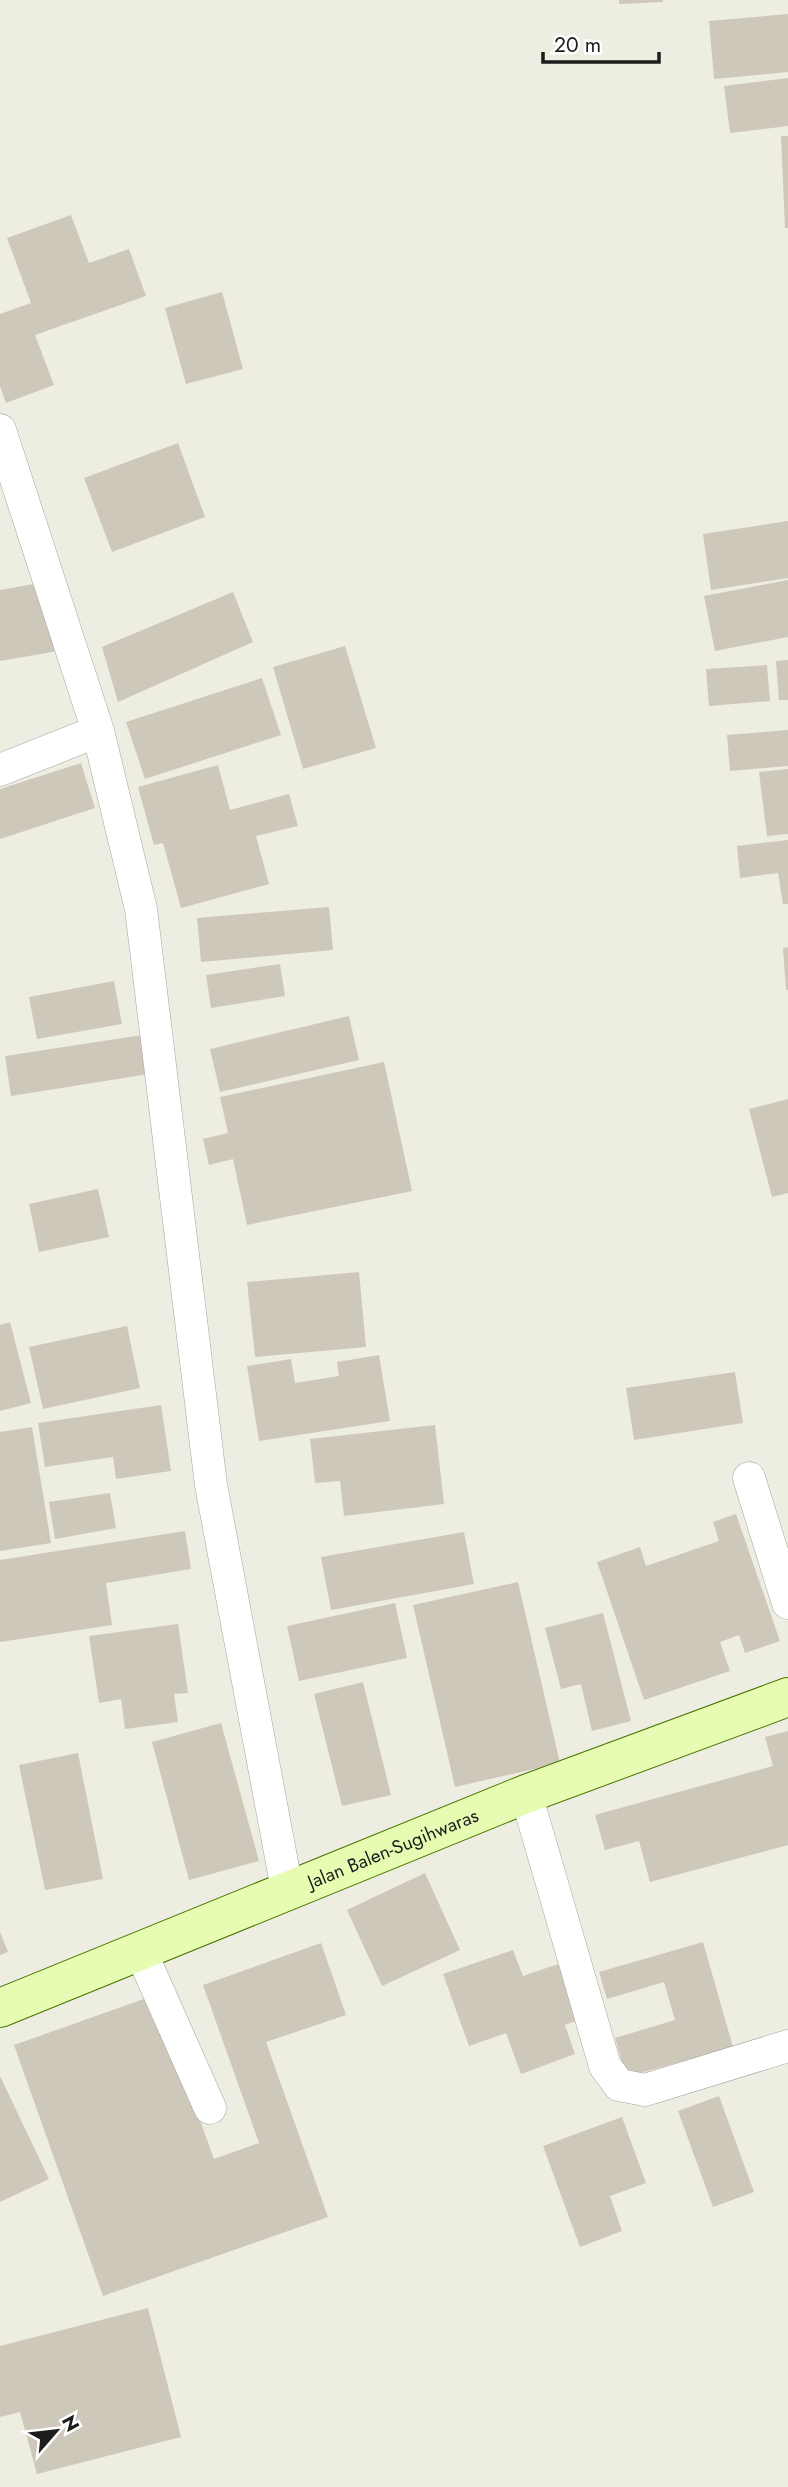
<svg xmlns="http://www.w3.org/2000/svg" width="788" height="2487" font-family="Jost,sans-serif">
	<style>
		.building { fill: #cec8bb }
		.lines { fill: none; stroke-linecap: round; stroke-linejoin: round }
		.street-casing { stroke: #a3a3a3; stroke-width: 33 }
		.secondary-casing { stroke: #4b7601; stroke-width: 40 }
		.street { stroke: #fff; stroke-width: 32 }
		.secondary { stroke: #e5fcb2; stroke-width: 38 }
		.labels { text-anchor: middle; stroke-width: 7; stroke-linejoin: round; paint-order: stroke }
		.street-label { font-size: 19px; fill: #1c1c1c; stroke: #fff }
	</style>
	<rect width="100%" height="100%" fill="#eeede1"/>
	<!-- building -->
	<path class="building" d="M 619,0 L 663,0 L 663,2 L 619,4 Z
		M 788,14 L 788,72 L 714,79 L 709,21 Z
		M 788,78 L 788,126 L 730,133 L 724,86 Z
		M 781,136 L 788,136 L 788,228 L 785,228 Z
		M 71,215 L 89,263 L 129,249 L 146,296 L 35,335 L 54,385 L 6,403 L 0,386 L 0,314 L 31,303 L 7,238 Z
		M 222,292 L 243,369 L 186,384 L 165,308 Z
		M 178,443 L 205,517 L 112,552 L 84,478 Z
		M 788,521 L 788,578 L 711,590 L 703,534 Z
		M 788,580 L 788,637 L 715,651 L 704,596 Z
		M 45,582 L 58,651 L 0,661 L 0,590 Z
		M 233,592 L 253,642 L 118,702 L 102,647 Z
		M 345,646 L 376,748 L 303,769 L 273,667 Z
		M 788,660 L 788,700 L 779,700 L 776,661 Z
		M 767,665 L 770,701 L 709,706 L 706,669 Z
		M 262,678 L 281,735 L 145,779 L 126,722 Z
		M 788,730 L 788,766 L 730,771 L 727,735 Z
		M 81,763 L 95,808 L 0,839 L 0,789 Z
		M 218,765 L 230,810 L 289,794 L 298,826 L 256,836 L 269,884 L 181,908 L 163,843 L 154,845 L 138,787 Z
		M 788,769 L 788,834 L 767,836 L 759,772 Z
		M 788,840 L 788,904 L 783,904 L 778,873 L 740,878 L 737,846 Z
		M 329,907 L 333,950 L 201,962 L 197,918 Z
		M 788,947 L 788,990 L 786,990 L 783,948 Z
		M 280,964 L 285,996 L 211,1008 L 206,975 Z
		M 114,981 L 122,1024 L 37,1039 L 29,997 Z
		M 349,1016 L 359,1060 L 220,1092 L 210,1049 Z
		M 142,1035 L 149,1074 L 11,1096 L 5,1056 Z
		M 384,1062 L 412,1191 L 247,1225 L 233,1159 L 209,1165 L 203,1139 L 228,1133 L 220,1097 Z
		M 788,1099 L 788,1193 L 772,1197 L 749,1109 Z
		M 98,1189 L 109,1237 L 39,1252 L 29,1204 Z
		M 359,1272 L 366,1347 L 255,1357 L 247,1282 Z
		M 10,1322 L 31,1403 L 0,1411 L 0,1325 Z
		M 127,1326 L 140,1388 L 43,1409 L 29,1347 Z
		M 379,1355 L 390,1421 L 259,1441 L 247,1366 L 291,1359 L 295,1383 L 339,1376 L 337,1362 Z
		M 735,1372 L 743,1423 L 634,1440 L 626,1388 Z
		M 161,1405 L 171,1471 L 116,1479 L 113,1457 L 45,1467 L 38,1423 Z
		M 435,1425 L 444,1504 L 344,1516 L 340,1481 L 315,1483 L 310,1439 Z
		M 32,1427 L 51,1543 L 0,1551 L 0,1432 Z
		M 110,1493 L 116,1528 L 55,1539 L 49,1502 Z
		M 736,1514 L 780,1641 L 745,1653 L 739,1635 L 720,1642 L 730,1671 L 644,1700 L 597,1562 L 640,1547 L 646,1566 L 719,1541 L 713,1522 Z
		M 185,1531 L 191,1569 L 106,1583 L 112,1625 L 0,1642 L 0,1560 Z
		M 464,1532 L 474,1584 L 331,1610 L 321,1557 Z
		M 518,1582 L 560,1763 L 455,1787 L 413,1605 Z
		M 395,1603 L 407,1658 L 299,1681 L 287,1626 Z
		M 603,1613 L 631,1721 L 592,1731 L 581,1684 L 561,1689 L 545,1628 Z
		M 178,1624 L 188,1693 L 174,1694 L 178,1722 L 125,1729 L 121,1699 L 99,1703 L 89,1636 Z
		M 363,1682 L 391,1795 L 342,1806 L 314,1694 Z
		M 221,1723 L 259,1861 L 189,1880 L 152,1742 Z
		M 788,1731 L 788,1845 L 650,1882 L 639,1841 L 605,1850 L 595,1815 L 773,1766 L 765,1737 Z
		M 78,1753 L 103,1879 L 45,1890 L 19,1765 Z
		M 425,1873 L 460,1950 L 382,1986 L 347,1910 Z
		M 0,1932 L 8,1952 L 0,1955 Z
		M 703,1942 L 733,2047 L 626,2077 L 615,2038 L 675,2020 L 664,1982 L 607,1999 L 599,1972 Z
		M 321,1943 L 346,2015 L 266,2042 L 328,2217 L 103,2296 L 14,2045 L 155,1995 L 214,2159 L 259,2143 L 203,1985 Z
		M 513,1950 L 523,1976 L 564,1962 L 584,2018 L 565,2025 L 575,2054 L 521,2074 L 506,2033 L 469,2046 L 443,1974 Z
		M 0,2076 L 49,2179 L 0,2202 Z
		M 719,2096 L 754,2192 L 713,2207 L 678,2111 Z
		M 622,2117 L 646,2183 L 610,2196 L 622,2231 L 580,2247 L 543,2146 Z
		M 148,2308 L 181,2437 L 37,2474 L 20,2412 L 0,2417 L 0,2346 Z"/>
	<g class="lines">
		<defs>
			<path id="street" d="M 0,430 L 98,731
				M 0,770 L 98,731 L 141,909 L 211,1485 L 287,1889
				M 749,1478 L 788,1603
				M 526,1794 L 605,2066 L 619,2085 L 645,2090 L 788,2046
				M 140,1950 L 210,2108"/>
			<g id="secondary">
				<path id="s1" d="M 0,2008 L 526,1794 L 788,1697"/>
			</g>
		</defs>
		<!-- street casing -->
		<use href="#street" class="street-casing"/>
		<!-- secondary casing -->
		<use href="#secondary" class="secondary-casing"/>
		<!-- street -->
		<use href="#street" class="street"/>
		<!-- secondary -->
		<use href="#secondary" class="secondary"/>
	</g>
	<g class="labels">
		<!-- street labels -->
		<g class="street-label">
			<text dy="7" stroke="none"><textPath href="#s1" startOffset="424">Jalan Balen-Sugihwaras</textPath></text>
		</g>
	</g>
	<!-- north arrow -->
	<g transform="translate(56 2431) rotate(62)" stroke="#ffffff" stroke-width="5" paint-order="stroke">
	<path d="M0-5L12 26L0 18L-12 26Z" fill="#1c1c1c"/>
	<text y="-10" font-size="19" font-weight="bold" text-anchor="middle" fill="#1c1c1c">N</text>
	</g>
	<!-- scale -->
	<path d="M543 52v10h116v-10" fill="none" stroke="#1c1c1c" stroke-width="3.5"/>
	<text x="554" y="52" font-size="21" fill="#1c1c1c" stroke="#ffffff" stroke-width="5" paint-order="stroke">20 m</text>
</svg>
